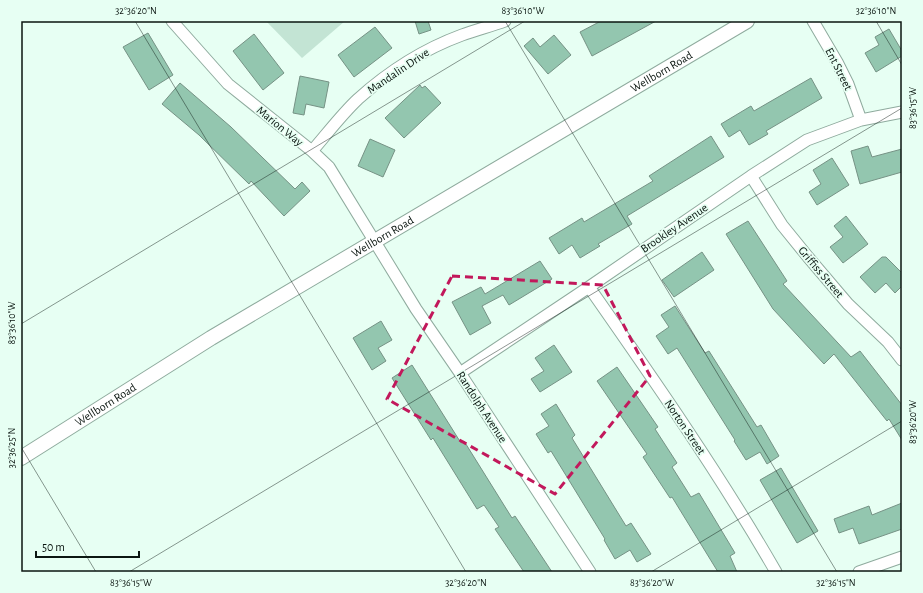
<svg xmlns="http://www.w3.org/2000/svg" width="923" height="593" font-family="'Alegreya Sans',sans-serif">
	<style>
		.green { fill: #c3e4d4 }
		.building { fill: #93c6af; stroke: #769285 }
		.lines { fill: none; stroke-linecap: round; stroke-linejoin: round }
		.minor-casing { stroke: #8fab9e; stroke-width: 13 }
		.tertiary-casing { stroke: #8fab9e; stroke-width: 16 }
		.minor { stroke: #fff; stroke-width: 11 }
		.tertiary { stroke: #fff; stroke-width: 14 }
		.marked { fill: none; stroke: #c2185b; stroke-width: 3; stroke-dasharray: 8 5; stroke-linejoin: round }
		.ticks { fill: none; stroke: #0b1611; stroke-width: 1; stroke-opacity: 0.45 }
		.labels { text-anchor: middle; stroke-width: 3.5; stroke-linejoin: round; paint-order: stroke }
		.street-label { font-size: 12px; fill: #0b1611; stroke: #e7fff3 }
		.neatline { fill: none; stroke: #0b1611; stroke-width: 1.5 }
		.ticks-label { font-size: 10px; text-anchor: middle; fill: #0b1611 }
	</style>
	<rect width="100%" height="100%" fill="#e7fff3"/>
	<!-- green -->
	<path class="green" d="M 266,21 L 345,21 L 302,58 Z"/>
	<!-- building -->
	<path class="building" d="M 415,21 L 428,21 L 431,30 L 419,34 Z
		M 601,21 L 656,21 L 592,56 L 580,32 Z
		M 375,27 L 392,48 L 354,77 L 338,55 Z
		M 889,29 L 902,51 L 902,56 L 876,72 L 865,53 L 879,45 L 875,37 Z
		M 148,33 L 173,75 L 149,90 L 123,47 Z
		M 254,34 L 284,73 L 263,90 L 233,51 Z
		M 554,35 L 571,55 L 548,74 L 524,46 L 533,38 L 540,47 Z
		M 300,76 L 329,82 L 324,108 L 306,104 L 304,115 L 293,113 Z
		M 811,78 L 822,98 L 766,131 L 768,134 L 749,145 L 740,130 L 729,137 L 721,124 L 751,106 L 754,111 Z
		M 180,83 L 231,127 L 295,189 L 302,182 L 310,191 L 284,216 L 251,181 L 249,184 L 199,135 L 162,104 Z
		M 420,85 L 422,88 L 425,86 L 441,103 L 404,138 L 385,118 Z
		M 711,136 L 724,157 L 627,216 L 632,224 L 598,244 L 600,246 L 580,258 L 572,245 L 559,254 L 549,238 L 582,218 L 584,222 L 653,181 L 649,176 Z
		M 370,139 L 395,150 L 383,177 L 358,166 Z
		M 868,146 L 872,157 L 902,149 L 902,172 L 860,184 L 851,151 Z
		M 832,158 L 849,185 L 817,205 L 809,192 L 821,184 L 813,170 Z
		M 846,216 L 868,244 L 843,263 L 830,247 L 843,237 L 834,226 Z
		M 748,221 L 787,281 L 783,284 L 851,357 L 860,351 L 902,405 L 902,440 L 889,419 L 887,421 L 834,354 L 824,364 L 773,309 L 726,234 Z
		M 702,252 L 714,270 L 674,297 L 662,280 Z
		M 882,257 L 886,257 L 902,273 L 902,286 L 895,293 L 886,283 L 875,293 L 860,277 Z
		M 540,261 L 552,279 L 509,305 L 503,295 L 482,306 L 491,323 L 470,335 L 452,302 L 481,287 L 485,294 Z
		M 675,306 L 705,353 L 709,351 L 757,427 L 761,425 L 779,456 L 767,464 L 760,452 L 746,460 L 734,441 L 735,440 L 677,348 L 668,354 L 656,336 L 669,327 L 661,315 Z
		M 381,321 L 392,340 L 378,348 L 386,361 L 372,370 L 353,338 Z
		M 554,345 L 572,372 L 540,392 L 531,379 L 544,371 L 535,358 Z
		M 412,365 L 461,443 L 464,441 L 512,518 L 515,516 L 552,572 L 524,572 L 495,529 L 499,527 L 484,505 L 477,509 L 433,438 L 431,440 L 392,378 Z
		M 617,367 L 658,427 L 655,429 L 677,463 L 672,467 L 691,497 L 699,493 L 735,553 L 730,556 L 737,572 L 718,572 L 672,497 L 670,498 L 643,457 L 647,454 L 597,381 Z
		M 556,404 L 575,435 L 572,438 L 626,526 L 631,523 L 651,554 L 637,562 L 630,550 L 615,559 L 604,540 L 605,539 L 551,451 L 548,453 L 536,434 L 549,426 L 541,414 Z
		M 781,468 L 818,531 L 797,543 L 760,480 Z
		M 902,503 L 902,529 L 859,544 L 853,528 L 839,533 L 834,519 L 869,506 L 872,515 Z"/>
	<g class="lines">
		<defs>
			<path id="minor" d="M 172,21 L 228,84 L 312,151 L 329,167 L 416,309 L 460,373 L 590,572
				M 813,21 L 837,62 L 848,84 L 861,120
				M 312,151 C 327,134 341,115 358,99 C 388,72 424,49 462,35 C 476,30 491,26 505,21
				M 751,176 L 782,225 L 808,257 L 848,304 L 888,342 L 902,360
				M 589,287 C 654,380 719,473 776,572
				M 460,373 L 589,287 L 751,176 L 807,140 L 861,120 L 902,112
				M 859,572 L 902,557"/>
			<g id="tertiary">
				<path id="s1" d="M 21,458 L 211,338 L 747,21"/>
			</g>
		</defs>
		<!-- minor casing -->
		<use href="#minor" class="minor-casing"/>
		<!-- tertiary casing -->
		<use href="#tertiary" class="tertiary-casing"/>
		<!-- minor -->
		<use href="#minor" class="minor"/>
		<!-- tertiary -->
		<use href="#tertiary" class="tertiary"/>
	</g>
	<!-- marked area -->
	<path class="marked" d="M 452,276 L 603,285 L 650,376 L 555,494 L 387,399 Z"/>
	<!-- ticks -->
	<path class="ticks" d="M 135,21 L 466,572M 505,21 L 837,572M 876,21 L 902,65M 21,324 L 525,21M 21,447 L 96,572M 129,572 L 902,108M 651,572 L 902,421"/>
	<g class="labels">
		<!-- street labels -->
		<g class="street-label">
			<text transform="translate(839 69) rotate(63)" y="4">Ent Street</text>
			<text transform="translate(398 71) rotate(-34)" y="4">Mandalin Drive</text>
			<text dy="4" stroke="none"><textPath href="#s1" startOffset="748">Wellborn Road</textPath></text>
			<text transform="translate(280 126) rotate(39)" y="4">Marion Way</text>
			<text transform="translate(674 228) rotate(-34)" y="4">Brookley Avenue</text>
			<text dy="4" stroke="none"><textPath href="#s1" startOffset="424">Wellborn Road</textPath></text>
			<text transform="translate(821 272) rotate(50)" y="4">Griffiss Street</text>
			<text dy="4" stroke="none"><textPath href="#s1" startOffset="100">Wellborn Road</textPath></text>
			<text transform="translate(482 407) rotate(57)" y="4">Randolph Avenue</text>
			<text transform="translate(685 427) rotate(56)" y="4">Norton Street</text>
		</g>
	</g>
	<!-- border -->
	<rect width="923" height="593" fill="none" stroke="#e7fff3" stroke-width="44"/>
	<!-- scale -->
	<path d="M36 551v6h103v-6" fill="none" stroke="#0b1611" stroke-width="2"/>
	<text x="42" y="551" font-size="12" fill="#0b1611" stroke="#e7fff3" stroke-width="3" paint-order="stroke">50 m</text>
	<rect x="22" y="22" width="879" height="549" class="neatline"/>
	<g class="ticks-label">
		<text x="136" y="14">32°36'20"N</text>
		<text x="523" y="14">83°36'10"W</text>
		<text x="876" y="14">32°36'10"N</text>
		<text transform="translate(912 108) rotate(-90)" y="4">83°36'15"W</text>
		<text transform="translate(11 323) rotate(-90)" y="4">83°36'10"W</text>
		<text transform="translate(912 422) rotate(-90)" y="4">83°36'20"W</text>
		<text transform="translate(11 448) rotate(-90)" y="4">32°36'25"N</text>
		<text x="131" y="586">83°36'15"W</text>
		<text x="466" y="586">32°36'20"N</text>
		<text x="652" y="586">83°36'20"W</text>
		<text x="836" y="586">32°36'15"N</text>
	</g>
</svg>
